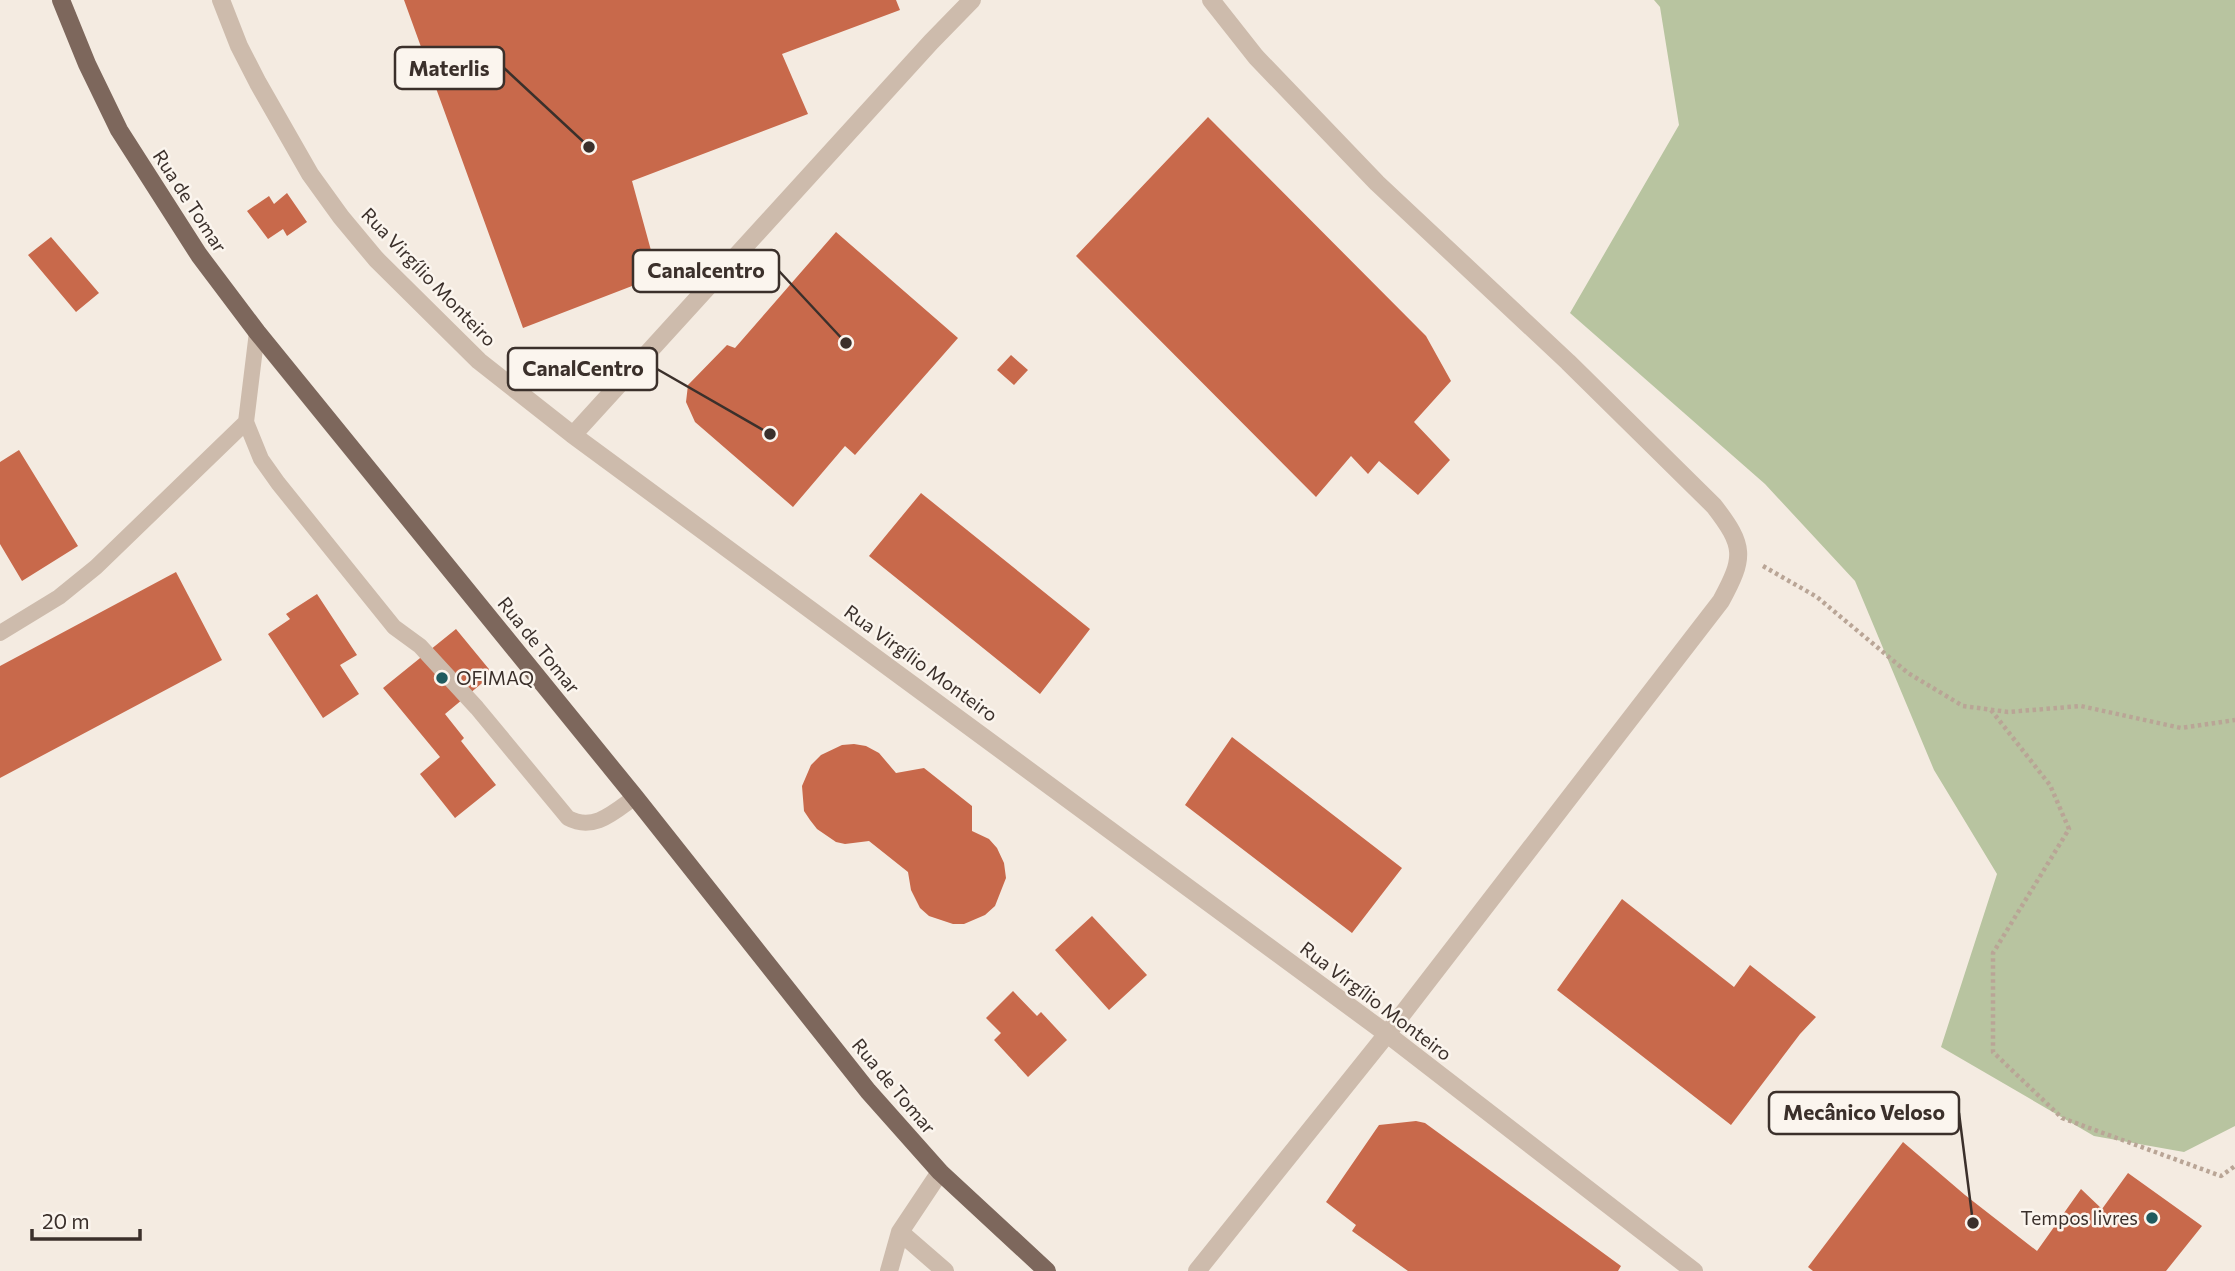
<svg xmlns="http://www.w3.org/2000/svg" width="2235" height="1271" font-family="Commissioner,sans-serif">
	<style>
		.green { fill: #b8c4a0 }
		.building { fill: #c8694b }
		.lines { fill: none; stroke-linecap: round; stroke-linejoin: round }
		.path { stroke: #b9a596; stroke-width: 4.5; stroke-dasharray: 3.5 3.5; stroke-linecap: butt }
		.service { stroke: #cdbbac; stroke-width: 16 }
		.minor { stroke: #cdbbac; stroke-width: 18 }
		.primary { stroke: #7d675c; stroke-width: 18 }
		.poi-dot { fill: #1f5a5e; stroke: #fbf5ee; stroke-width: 2.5 }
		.labels { text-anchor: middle; stroke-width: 5; stroke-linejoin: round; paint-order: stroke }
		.street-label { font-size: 19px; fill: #3b302b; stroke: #fbf5ee }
		.poi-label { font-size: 19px; fill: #3b302b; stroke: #fbf5ee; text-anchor: start }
		.leader { fill: none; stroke: #3b302b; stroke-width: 2.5 }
		.callout-dot { fill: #3b302b; stroke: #fbf5ee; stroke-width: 2.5 }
		.callout { fill: #fbf5ee; stroke: #3b302b; stroke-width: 2.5 }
		.callout-label { font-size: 21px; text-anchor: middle; font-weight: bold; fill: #3b302b }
	</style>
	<rect width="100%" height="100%" fill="#f4ebe1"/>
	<!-- green -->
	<path class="green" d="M 1654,0 L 2235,0 L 2235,1126 L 2184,1152 L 2094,1136 L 1941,1047 L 1997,874 L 1934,770 L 1855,581 L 1765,484 L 1570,313 L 1679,125 L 1660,7 Z"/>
	<!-- building -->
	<path class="building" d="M 404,0 L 896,0 L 900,10 L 782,54 L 808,114 L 632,181 L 658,276 L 523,328 Z
		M 1208,117 L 1426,336 L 1451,381 L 1414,422 L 1450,460 L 1418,495 L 1379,461 L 1368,474 L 1351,456 L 1316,497 L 1076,256 Z
		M 287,193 L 307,222 L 287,236 L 283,229 L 268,239 L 247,211 L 269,196 L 274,204 Z
		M 836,232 L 958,338 L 855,455 L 845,446 L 793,507 L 695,422 L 686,402 L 688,385 L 727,345 L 735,348 Z
		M 51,237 L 99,293 L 76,312 L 28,255 Z
		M 1011,355 L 1028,370 L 1014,385 L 997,370 Z
		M 19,450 L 78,546 L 22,581 L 0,544 L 0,462 Z
		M 921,493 L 1090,629 L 1040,694 L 869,556 Z
		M 176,572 L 222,660 L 0,778 L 0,666 Z
		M 317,594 L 357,655 L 340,665 L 359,694 L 323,718 L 268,634 L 290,619 L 286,614 Z
		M 456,629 L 493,674 L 445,714 L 464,738 L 461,741 L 496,785 L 455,818 L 420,774 L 440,757 L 383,688 Z
		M 1232,737 L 1402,868 L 1352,933 L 1185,805 Z
		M 854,744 L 866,746 L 879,753 L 896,773 L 924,768 L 972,806 L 972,831 L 989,839 L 997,848 L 1004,863 L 1006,878 L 995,906 L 985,915 L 964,924 L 953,924 L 929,916 L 920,908 L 911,890 L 908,872 L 869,841 L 845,844 L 836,842 L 817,829 L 810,820 L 804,811 L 802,786 L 811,765 L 821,755 L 842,745 Z
		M 1622,899 L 1734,987 L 1750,965 L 1816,1017 L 1800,1034 L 1731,1125 L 1557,990 Z
		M 1092,916 L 1147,975 L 1109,1010 L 1055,950 Z
		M 1013,991 L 1037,1016 L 1041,1012 L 1067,1040 L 1028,1077 L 994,1040 L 1001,1033 L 986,1018 Z
		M 1416,1121 L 1425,1123 L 1621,1266 L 1618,1271 L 1408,1271 L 1352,1231 L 1356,1225 L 1326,1202 L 1379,1125 Z
		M 1903,1142 L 1965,1195 L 2037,1251 L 2081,1189 L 2102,1209 L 2128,1173 L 2202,1226 L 2166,1271 L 1813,1271 L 1808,1267 Z"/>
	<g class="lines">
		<!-- path -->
		<path class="path" d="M 1763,566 L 1817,597 L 1908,673 L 1963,706 L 2008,712 L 2081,706 L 2181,728 L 2235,720
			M 1991,710 L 2050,785 L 2069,829 L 1993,953 L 1993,1052 L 2062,1118 L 2221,1176 L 2235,1166"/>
		<!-- service -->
		<path class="service" d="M 257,332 L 246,422 L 261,459 L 278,483 L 394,627 L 420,646 L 477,708 L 568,818 C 594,832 614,812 635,797
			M 0,633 L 59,597 L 96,567 L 246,422"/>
		<!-- minor -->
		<path class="minor" d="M 221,0 L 239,46 L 258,83 L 310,174 L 341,217 L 376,259 L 479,361 L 573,435 L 1387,1034 L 1694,1271
			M 573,435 L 931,42 L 972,0
			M 900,1232 L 945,1271
			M 889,1271 L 900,1232 L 940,1172
			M 1197,1271 L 1387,1034 L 1721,601 C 1745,557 1745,546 1714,506 L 1568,362 L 1377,183 L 1256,57 L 1211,0"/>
		<!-- primary -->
		<path class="primary" d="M 61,0 L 87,64 L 119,130 L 199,255 L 257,332 L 635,797 L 868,1091 L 940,1172 L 1047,1271"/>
	</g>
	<!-- markers -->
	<g class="poi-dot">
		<circle cx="442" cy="678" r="7"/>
		<circle cx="2152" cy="1218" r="7"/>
	</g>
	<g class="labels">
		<!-- street labels -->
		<g class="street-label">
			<text transform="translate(190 201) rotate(57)" y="7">Rua de Tomar</text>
			<text transform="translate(429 277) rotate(46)" y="7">Rua Virgílio Monteiro</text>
			<text transform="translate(539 645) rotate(51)" y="7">Rua de Tomar</text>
			<text transform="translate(921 663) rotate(36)" y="7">Rua Virgílio Monteiro</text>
			<text transform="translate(1376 1001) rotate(37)" y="7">Rua Virgílio Monteiro</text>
			<text transform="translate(894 1086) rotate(50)" y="7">Rua de Tomar</text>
		</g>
		<!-- poi labels -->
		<g class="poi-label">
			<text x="456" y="685">OFIMAQ</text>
			<text x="2138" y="1225" text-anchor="end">Tempos livres</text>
		</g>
	</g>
	<!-- callouts -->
	<path class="leader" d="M589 147L504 68M846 343L779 271M770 434L657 369M1973 1223L1959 1113"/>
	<g class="callout-dot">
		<circle cx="589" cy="147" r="7"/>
		<circle cx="846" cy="343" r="7"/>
		<circle cx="770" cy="434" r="7"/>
		<circle cx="1973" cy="1223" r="7"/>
	</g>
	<g class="callout">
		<rect x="395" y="47" width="109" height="42" rx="7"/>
		<rect x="633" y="250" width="146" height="42" rx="7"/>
		<rect x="508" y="348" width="149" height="42" rx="7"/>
		<rect x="1769" y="1092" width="190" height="42" rx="7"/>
	</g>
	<g class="callout-label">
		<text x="449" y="76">Materlis</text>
		<text x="706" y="278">Canalcentro</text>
		<text x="583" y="376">CanalCentro</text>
		<text x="1864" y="1120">Mecânico Veloso</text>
	</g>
	<!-- scale -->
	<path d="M32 1229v10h108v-10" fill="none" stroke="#3b302b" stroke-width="3.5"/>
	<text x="42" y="1229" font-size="21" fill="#3b302b" stroke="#fbf5ee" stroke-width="5" paint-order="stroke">20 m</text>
</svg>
